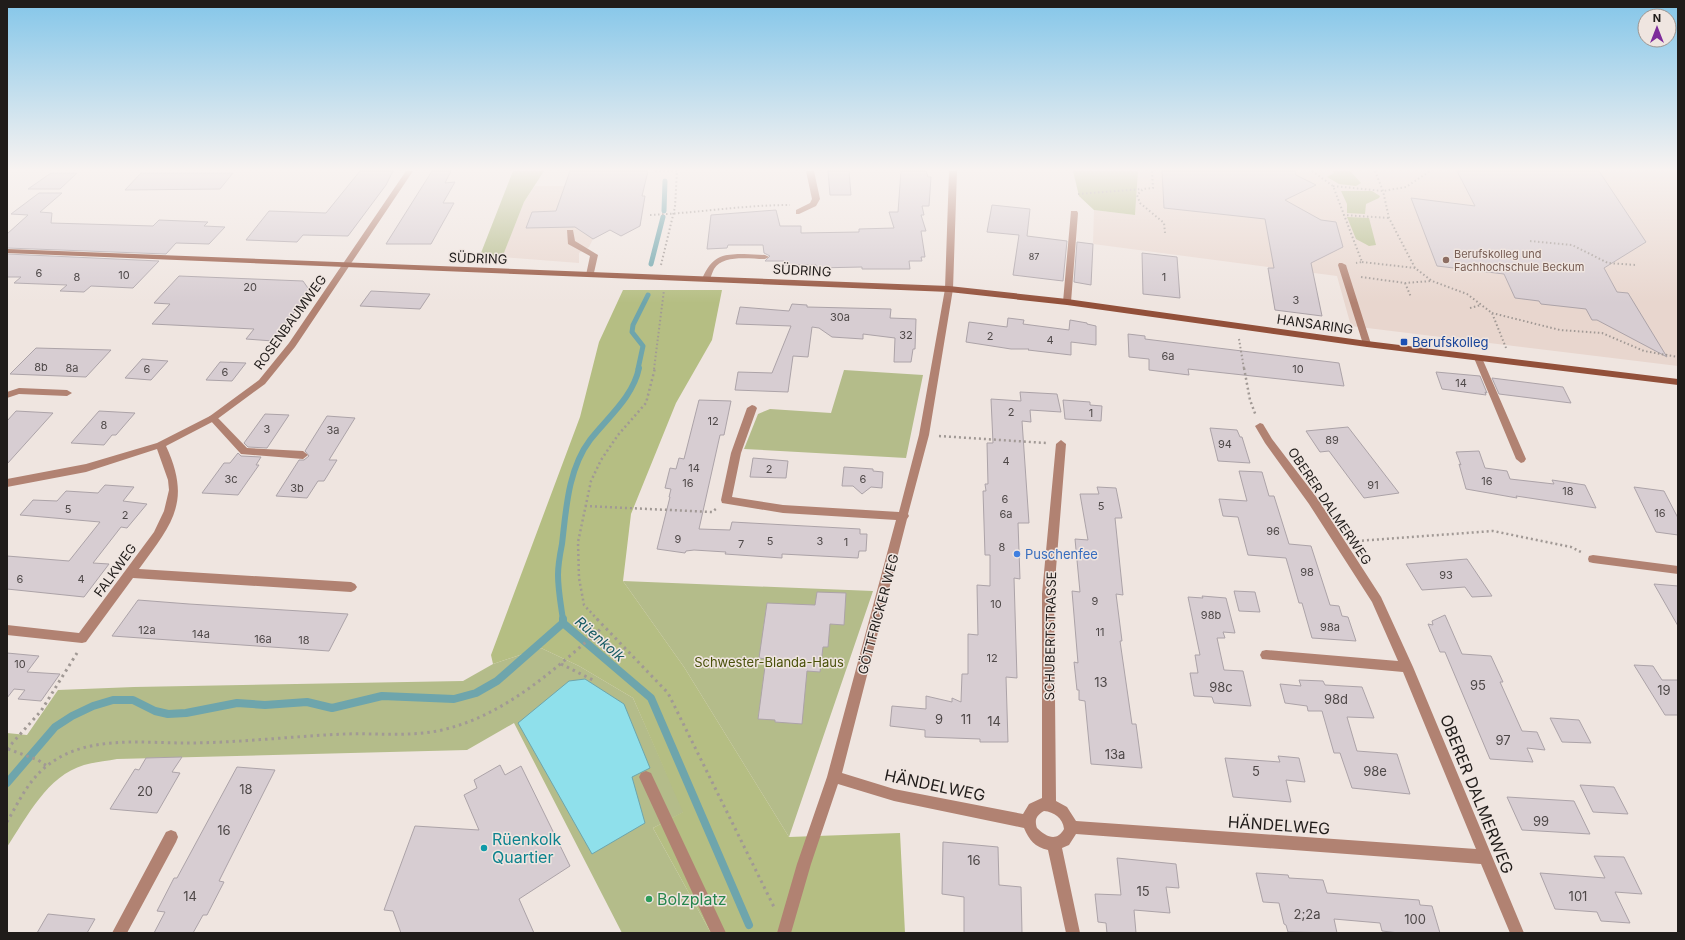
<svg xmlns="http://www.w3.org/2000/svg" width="1685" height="940" font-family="Inter,sans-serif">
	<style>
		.built { fill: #e8d6ce }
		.green { fill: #b4bc8a }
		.forest { fill: #b5be83 }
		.water { fill: #8fe0eb; stroke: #6ea5ac }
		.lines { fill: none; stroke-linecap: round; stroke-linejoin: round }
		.stream-far2 { stroke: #6ea5ac; stroke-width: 5 }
		.stream-far1 { stroke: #6ea5ac; stroke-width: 6 }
		.stream { stroke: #6ea5ac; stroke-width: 8 }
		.building { fill: #d7cdd2; stroke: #aca3a8 }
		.path-far2 { stroke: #a19995; stroke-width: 2; stroke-dasharray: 1.5 2.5; stroke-linecap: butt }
		.path-far1 { stroke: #a19995; stroke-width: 2.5; stroke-dasharray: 2 3; stroke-linecap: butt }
		.path { stroke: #a19995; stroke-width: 3; stroke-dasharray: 2.5 4; stroke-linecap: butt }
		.lane { fill: #b18272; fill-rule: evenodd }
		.street { fill: #b18272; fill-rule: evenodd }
		.secondary { fill: #92503a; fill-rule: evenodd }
		.education-dot { fill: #8d6e63; stroke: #efe5e0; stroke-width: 1.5 }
		.transit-dot { fill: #1a4fb4; stroke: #efe5e0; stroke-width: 1.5 }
		.shop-dot { fill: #3f7fe0; stroke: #efe5e0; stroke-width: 1.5 }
		.culture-dot { fill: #0f9aa8; stroke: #efe5e0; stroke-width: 1.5 }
		.leisure-dot { fill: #2e9e5b; stroke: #efe5e0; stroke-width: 1.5 }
		.labels { text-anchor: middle; stroke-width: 3; stroke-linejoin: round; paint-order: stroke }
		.far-number-label { font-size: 9px; fill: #4e4848 }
		.far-education-label { font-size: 11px; fill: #785e54; stroke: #efe5e0; text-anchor: start }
		.number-label { font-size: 11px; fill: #4e4848 }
		.street-label { font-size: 13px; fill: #201c1a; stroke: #efe5e0 }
		.transit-label { font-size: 13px; fill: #164399; stroke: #efe5e0; text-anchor: start }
		.shop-label { font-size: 13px; fill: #366cbe; stroke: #efe5e0; text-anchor: start }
		.park-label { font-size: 13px; fill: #4a510b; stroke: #efe5e0 }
		.near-number-label { font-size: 13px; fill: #4e4848 }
		.water-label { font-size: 14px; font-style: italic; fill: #165b63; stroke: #efe5e0 }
		.near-street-label { font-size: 16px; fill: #201c1a; stroke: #efe5e0 }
		.near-culture-label { font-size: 16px; fill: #0d838f; stroke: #efe5e0; text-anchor: start }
		.near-leisure-label { font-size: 16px; fill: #27864d; stroke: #efe5e0; text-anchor: start }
	</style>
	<rect width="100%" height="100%" fill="#efe5e0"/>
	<!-- built -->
	<path class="built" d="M 1138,171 L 1678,171 L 1678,366 L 1351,326 L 1337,276 L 1093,244 L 1094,210 L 1135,215 Z
		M 535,186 L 599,186 L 593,239 L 589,247 L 579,253 L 579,263 L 502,257 L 524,202 Z"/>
	<!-- green -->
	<path class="green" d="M 513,171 L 544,171 L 524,202 L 500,263 L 479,258 Z
		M 1073,171 L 1138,171 L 1135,215 L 1094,210 L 1079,196 Z
		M 1332,171 L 1350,171 L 1361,183 L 1356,186 L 1339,184 L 1327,177 L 1334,173 Z
		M 1341,191 L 1372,191 L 1380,196 L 1379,198 L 1366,204 L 1365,214 L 1347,213 L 1347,204 Z
		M 1347,217 L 1369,218 L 1376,245 L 1369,246 L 1356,239 Z
		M 844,370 L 923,375 L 906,458 L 744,449 L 758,414 L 770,409 L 831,413 Z
		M 623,581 L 873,591 L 789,837 L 684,667 Z
		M 541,648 L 579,666 L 633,698 L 684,812 L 653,828 L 711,933 L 622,933 L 514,723 L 467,750 L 117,759 C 107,761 95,762 84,765 C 47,776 27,817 7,847 L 7,733 L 27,735 L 58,690 L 134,687 L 463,681 L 493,664 Z"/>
	<!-- forest -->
	<path class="forest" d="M 623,290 L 722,290 L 712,340 L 676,403 L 631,514 L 623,581 L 684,667 L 789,837 L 900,833 L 905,933 L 711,933 L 653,828 L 683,812 L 633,698 L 579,666 L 541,648 L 493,664 L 491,655 L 580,417 L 599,342 Z"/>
	<!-- water -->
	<path class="water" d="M 585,679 L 624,704 L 650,768 L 632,777 L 645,823 L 592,854 L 518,723 L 569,681 Z"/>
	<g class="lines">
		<!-- stream-far2 -->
		<path class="stream-far2" d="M 664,211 L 665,181
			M 651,264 L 663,217
			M 638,369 L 643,346 L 632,332 L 633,325 L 648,295"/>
		<!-- stream-far1 -->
		<path class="stream-far1" d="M 563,620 C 561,605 558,590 558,575 C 558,565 560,554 562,544 C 566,510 568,469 590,440 C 608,417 633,397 639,368"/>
		<!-- stream -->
		<path class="stream" d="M 563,619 L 563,623 L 651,698 L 749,925
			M 7,783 L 55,727 L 72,716 L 93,706 L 113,700 L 133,700 L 155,711 L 168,714 L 186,713 L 237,703 L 265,705 L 307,702 L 332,708 L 382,696 L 454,699 L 476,693 L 497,681 L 563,623"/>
	</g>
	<!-- building -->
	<path class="building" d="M 360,171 L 393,171 L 386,185 L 348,236 L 303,235 L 297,242 L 246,240 L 269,211 L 326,213 Z
		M 432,171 L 451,171 L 445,183 L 455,182 L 443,203 L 454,203 L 431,244 L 386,244 Z
		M 570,171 L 648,171 L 642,196 L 645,196 L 640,226 L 621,236 L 610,230 L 593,239 L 575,227 L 526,228 L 532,212 L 556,211 Z
		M 828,171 L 849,171 L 851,195 L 830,195 Z
		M 901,171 L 926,171 L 928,177 L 931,177 L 929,206 L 922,206 L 924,215 L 921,215 L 926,231 L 921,231 L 925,257 L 921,257 L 922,261 L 909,261 L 910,269 L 862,269 L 862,267 L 816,268 L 816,265 L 784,265 L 784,261 L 765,261 L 770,256 L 764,253 L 763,245 L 728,245 L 727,248 L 707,249 L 711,215 L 776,210 L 780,226 L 801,226 L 801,233 L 859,232 L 859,229 L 894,228 L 889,212 L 898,212 Z
		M 1162,171 L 1295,171 L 1296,175 L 1316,185 L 1285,200 L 1321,220 L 1336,222 L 1343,247 L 1311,263 L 1322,316 L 1275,310 L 1268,268 L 1274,268 L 1265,219 L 1164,208 Z
		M 1457,171 L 1599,171 L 1646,242 L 1604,268 L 1617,292 L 1628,293 L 1667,357 L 1597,320 L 1592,320 L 1586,309 L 1541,304 L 1539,301 L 1515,298 L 1504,274 L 1437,266 L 1411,198 L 1475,206 Z
		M 51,173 L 77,173 L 60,189 L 28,189 Z
		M 141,173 L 233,173 L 220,189 L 125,190 Z
		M 39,193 L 62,193 L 40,212 L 52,213 L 51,223 L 153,226 L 159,220 L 208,222 L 204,226 L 225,227 L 209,244 L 176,243 L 166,254 L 7,248 L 7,234 L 28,215 L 11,214 Z
		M 992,205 L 1030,209 L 1027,236 L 1067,241 L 1063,281 L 1013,275 L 1019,235 L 987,232 Z
		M 1077,242 L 1093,244 L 1091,285 L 1074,282 Z
		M 1142,253 L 1177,257 L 1180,298 L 1143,294 Z
		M 7,254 L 159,261 L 133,288 L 91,286 L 84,292 L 60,291 L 67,285 L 14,283 L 21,277 L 7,277 Z
		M 179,276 L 303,281 L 310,291 L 273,341 L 246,339 L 254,329 L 152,324 L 170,304 L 154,303 Z
		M 371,291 L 430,294 L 420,309 L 360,306 Z
		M 792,304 L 807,305 L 807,307 L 891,309 L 890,318 L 916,319 L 915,349 L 913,349 L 911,362 L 894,362 L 895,338 L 863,334 L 863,339 L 832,337 L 819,328 L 812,327 L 808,357 L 793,356 L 788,392 L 735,390 L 738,372 L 772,373 L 791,326 L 736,324 L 740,307 L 789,311 Z
		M 1008,318 L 1024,320 L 1023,324 L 1069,330 L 1070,320 L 1087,323 L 1087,324 L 1096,326 L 1096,345 L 1071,342 L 1071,355 L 1028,350 L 1029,349 L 1011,349 L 966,342 L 969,322 L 1007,327 Z
		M 1128,334 L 1145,336 L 1145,339 L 1339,363 L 1344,386 L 1188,369 L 1189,375 L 1149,370 L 1149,359 L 1129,357 Z
		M 36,348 L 111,350 L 86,377 L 10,374 Z
		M 142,359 L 168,361 L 151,380 L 125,378 Z
		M 220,362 L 246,363 L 232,381 L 206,380 Z
		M 1436,372 L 1480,376 L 1487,393 L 1485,392 L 1486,395 L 1442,389 Z
		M 1492,378 L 1563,387 L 1571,403 L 1499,394 Z
		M 1020,392 L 1057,394 L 1061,412 L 1030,410 L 1031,422 L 1022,421 L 1029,523 L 1018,523 L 1020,579 L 1014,578 L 1017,678 L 1006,677 L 1008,742 L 980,742 L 980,739 L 925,737 L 925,730 L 890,726 L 892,706 L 926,709 L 926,696 L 952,702 L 952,698 L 961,702 L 962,674 L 968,674 L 968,634 L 978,635 L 977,585 L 990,586 L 990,555 L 985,555 L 983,491 L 986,491 L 985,484 L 988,484 L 987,443 L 993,443 L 991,399 L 1021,401 Z
		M 699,400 L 731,401 L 724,435 L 720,435 L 699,529 L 730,530 L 732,522 L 860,529 L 860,534 L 867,534 L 866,551 L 859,551 L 858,558 L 782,554 L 782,558 L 725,554 L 726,552 L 694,550 L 686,551 L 685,553 L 657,549 L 670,497 L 669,497 L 671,489 L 665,488 L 670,468 L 676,469 L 679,458 L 684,459 Z
		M 1063,400 L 1090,402 L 1090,405 L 1102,406 L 1101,421 L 1065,419 Z
		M 16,411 L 53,413 L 7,464 L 7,421 Z
		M 99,411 L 135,413 L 116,435 L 112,435 L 104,445 L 71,443 Z
		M 265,414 L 289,415 L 267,448 L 248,447 L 244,443 Z
		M 327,416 L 355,418 L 329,460 L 337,460 L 324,481 L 318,481 L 307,498 L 276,496 L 299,460 L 304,460 L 309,456 L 305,451 Z
		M 1348,427 L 1399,493 L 1364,498 L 1329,451 L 1320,452 L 1306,431 Z
		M 1210,428 L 1237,430 L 1240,437 L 1242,437 L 1250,463 L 1218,461 Z
		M 1479,451 L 1485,468 L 1507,471 L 1510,479 L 1554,484 L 1552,480 L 1585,485 L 1596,508 L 1516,496 L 1517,498 L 1466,489 L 1459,464 L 1461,465 L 1456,452 Z
		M 238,453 L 241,456 L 261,457 L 256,465 L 259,465 L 238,495 L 202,493 L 224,463 L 230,463 Z
		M 753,458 L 788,461 L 786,478 L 750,477 Z
		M 844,467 L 873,469 L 873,471 L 883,472 L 882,488 L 871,487 L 862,494 L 853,486 L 842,486 Z
		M 1239,471 L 1262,472 L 1269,496 L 1274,496 L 1289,544 L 1311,546 L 1330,605 L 1339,606 L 1342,616 L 1348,617 L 1356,641 L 1312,638 L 1302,603 L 1299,603 L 1286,558 L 1248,555 L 1238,517 L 1223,516 L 1219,499 L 1247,501 Z
		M 105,485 L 134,487 L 123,501 L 147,504 L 127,528 L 121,527 L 93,563 L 109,564 L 84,597 L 7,589 L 7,556 L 69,561 L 100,522 L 20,515 L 33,500 L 57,501 L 66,491 L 98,493 Z
		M 1097,487 L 1116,488 L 1122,518 L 1115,518 L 1123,595 L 1116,594 L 1122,641 L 1120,641 L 1132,724 L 1136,724 L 1142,768 L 1091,764 L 1085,701 L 1079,700 L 1079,690 L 1077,690 L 1074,662 L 1078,663 L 1072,591 L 1080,592 L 1075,539 L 1088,540 L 1080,494 L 1099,494 Z
		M 1634,487 L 1664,491 L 1678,518 L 1678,535 L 1656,532 Z
		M 1467,559 L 1492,596 L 1472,597 L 1465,587 L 1422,590 L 1406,564 Z
		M 1654,584 L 1678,586 L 1678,626 Z
		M 1234,591 L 1255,592 L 1260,612 L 1239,611 Z
		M 817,592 L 846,593 L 844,625 L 830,624 L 828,647 L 823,647 L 820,672 L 807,671 L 802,724 L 775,722 L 775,720 L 758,719 L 766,659 L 759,658 L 767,603 L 815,605 Z
		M 1202,596 L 1226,598 L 1235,633 L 1223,632 L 1225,638 L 1217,638 L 1224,670 L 1243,671 L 1251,706 L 1214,703 L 1212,697 L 1194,696 L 1190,673 L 1198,673 L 1195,655 L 1200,655 L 1188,597 L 1203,598 Z
		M 138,600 L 189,604 L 348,614 L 329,651 L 112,636 Z
		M 1445,615 L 1462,654 L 1491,656 L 1503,682 L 1500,682 L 1522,731 L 1537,732 L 1545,750 L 1527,748 L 1533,762 L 1490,759 L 1445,652 L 1440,652 L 1428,624 L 1433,625 L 1432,621 Z
		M 7,653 L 39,656 L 27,672 L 60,674 L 41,701 L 18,699 L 25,690 L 14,689 L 7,698 Z
		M 1634,665 L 1653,666 L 1662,680 L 1678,680 L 1678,715 L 1665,715 Z
		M 1299,680 L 1323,681 L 1325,685 L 1362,687 L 1374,718 L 1347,717 L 1357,751 L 1397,754 L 1410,794 L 1352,788 L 1340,753 L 1334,753 L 1322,711 L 1308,711 L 1307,706 L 1285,703 L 1280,684 L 1301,686 Z
		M 1550,718 L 1579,720 L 1591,743 L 1562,742 Z
		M 1278,756 L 1299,758 L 1305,782 L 1286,780 L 1291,802 L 1233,797 L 1225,758 L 1280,762 Z
		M 182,757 L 172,772 L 180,773 L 157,813 L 110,809 L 135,769 L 139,770 L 146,758 Z
		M 500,765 L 505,775 L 521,766 L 570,866 L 519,899 L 534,933 L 401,933 L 393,911 L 384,910 L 415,826 L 479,830 L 464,795 L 477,788 L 474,780 Z
		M 237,767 L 275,770 L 226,867 L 219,881 L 224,882 L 207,915 L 203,915 L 193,933 L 154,933 L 165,912 L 157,911 L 174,878 L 177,878 Z
		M 1580,785 L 1614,787 L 1628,814 L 1593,812 Z
		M 1507,797 L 1574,801 L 1590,834 L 1522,830 Z
		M 943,842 L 998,847 L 999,885 L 1021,887 L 1022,933 L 964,933 L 964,897 L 942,894 Z
		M 1594,856 L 1624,857 L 1642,894 L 1615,892 L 1630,923 L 1601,921 L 1597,912 L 1555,909 L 1540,873 L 1605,878 Z
		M 1117,858 L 1176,864 L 1179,888 L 1166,887 L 1170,913 L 1134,910 L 1136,933 L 1107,933 L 1106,923 L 1098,922 L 1095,894 L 1121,895 Z
		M 1256,873 L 1288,875 L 1289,878 L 1323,880 L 1327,893 L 1419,900 L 1420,905 L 1432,906 L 1440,933 L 1399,933 L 1382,931 L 1380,923 L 1334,919 L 1337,933 L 1288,932 L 1286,925 L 1284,924 L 1279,903 L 1263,902 Z
		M 48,914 L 95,919 L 87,933 L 37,933 Z"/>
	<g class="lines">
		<!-- path-far2 -->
		<path class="path-far2" d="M 655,171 L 678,171
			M 1152,171 L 1153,188 L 1143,189 L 1137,195 L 1140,203 L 1164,223 L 1165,233
			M 1312,171 L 1333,186 L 1362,262 L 1356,263
			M 1375,171 L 1383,191 L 1389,218 L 1415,268 L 1432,281 L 1467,294 L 1492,313 L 1506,348
			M 1333,186 L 1383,191 L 1406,187 L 1430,171
			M 1078,194 L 1142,189
			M 650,215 C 697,213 743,205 790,205
			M 1343,215 L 1389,218
			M 1530,241 L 1572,245 L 1608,263 L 1636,265
			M 1362,262 L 1415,268
			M 661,265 L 675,207 L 677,171
			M 1361,277 L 1405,283 L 1431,281
			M 1405,283 L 1411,297
			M 1470,308 L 1481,305
			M 1492,313 L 1560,330 L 1602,333 L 1644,351 L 1678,357
			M 1239,339 L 1244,369
			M 654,369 L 664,290"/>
		<!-- path-far1 -->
		<path class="path-far1" d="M 1244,368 L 1250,400 L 1256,416
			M 939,436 L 1046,443
			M 585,506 L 712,512 L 717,508
			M 1357,541 L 1493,531 L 1571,547 L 1581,552
			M 598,620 L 584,605 L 579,578 L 578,542 L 591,481 L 601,460 L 618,435 L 646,403 L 655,368"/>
		<!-- path -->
		<path class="path" d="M 597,619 L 668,693 L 774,907
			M 561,664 L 593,680
			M 7,749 L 41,711 L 77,653
			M 8,749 L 38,760 L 47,766
			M 7,822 C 18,803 29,779 48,765 C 87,735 140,743 186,743 C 239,743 293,736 346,734 C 378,733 411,737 442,730 C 506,715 555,669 603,627"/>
		<!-- lane -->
		<path class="lane" d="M 1071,211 L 1077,211 L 1078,213 L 1071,302 L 1067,305 L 1063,302 Z
			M 567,230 L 573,230 L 575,241 L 598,255 L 593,277 L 590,277 L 586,275 L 590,256 L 568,244 Z
			M 744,254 L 765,255 L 769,257 L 765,259 C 750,259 723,254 714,269 C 712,273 711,277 709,281 L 703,281 L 702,279 C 712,257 720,254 744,254 Z
			M 1339,263 L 1342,263 L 1346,265 L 1371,344 L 1370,346 L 1367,347 L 1363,344 L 1338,265 Z
			M 1478,355 L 1482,358 L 1526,459 L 1524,462 L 1521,463 L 1516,459 L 1474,358 Z
			M 213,415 L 216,416 L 247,448 L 303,451 L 308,455 L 303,459 L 241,454 L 210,420 L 208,418 L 210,416 Z
			M 646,771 L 651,773 L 726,933 L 711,933 L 639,777 L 641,773 Z"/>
		<!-- street -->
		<path class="street" d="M 406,171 L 413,171 L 295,347 L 265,384 L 216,420 L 166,446 C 192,502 172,524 139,569 L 351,582 L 355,584 L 357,587 L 355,590 L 351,592 L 133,578 L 86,642 L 82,643 L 7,635 L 7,625 L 79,633 L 154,532 L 164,511 L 169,490 L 168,480 L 157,449 L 86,472 L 7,487 L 7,479 L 86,464 L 157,443 L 210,416 L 259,380 L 289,343 Z
			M 806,171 L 814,171 L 820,199 L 816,206 L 799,214 L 796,214 L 796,210 L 810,203 L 812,199 Z
			M 949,171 L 957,171 L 953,289 L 929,435 L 908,514 L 909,516 L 907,519 L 842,773 L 894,789 L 1023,814 L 1029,804 L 1042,798 L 1042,594 L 1056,444 L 1061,440 L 1066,444 L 1054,594 L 1056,801 L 1067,807 L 1076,821 L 1476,849 L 1403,672 L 1262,659 L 1260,655 L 1262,651 L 1266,650 L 1398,661 L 1372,602 L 1309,504 L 1265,443 L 1255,426 L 1260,423 L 1263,424 L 1272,439 L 1317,498 L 1381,597 L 1413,667 L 1524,933 L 1510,933 L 1481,864 L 1076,834 L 1069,845 L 1062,848 L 1080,933 L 1066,933 L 1048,850 C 1035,847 1029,840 1024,828 L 894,801 L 838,784 L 811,864 L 791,933 L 777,933 L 797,864 L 827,777 L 896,520 L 783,513 L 722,503 L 721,500 L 731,453 L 747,408 L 752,405 L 755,406 L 757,408 L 741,453 L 732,497 L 783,505 L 899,512 L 919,435 L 945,289 ZM 1044,811 C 1054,812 1063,818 1064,829 C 1057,842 1046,837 1037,828 C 1034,819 1037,815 1044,811 Z
			M 19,388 L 67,390 L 72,393 L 67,396 L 19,394 L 7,398 L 7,392 Z
			M 1593,555 L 1678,566 L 1678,574 L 1593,563 L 1589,562 L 1588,559 L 1589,556 Z
			M 171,830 L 176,832 L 178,837 L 176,842 L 127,933 L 112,933 L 166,832 Z"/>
		<!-- secondary -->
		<path class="secondary" d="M 7,249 L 949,286 L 1067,299 L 1367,341 L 1678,379 L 1678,385 L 1367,347 L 1067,305 L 949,292 L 7,253 Z"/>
	</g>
	<!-- sky -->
	<linearGradient id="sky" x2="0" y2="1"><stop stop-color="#84c6e9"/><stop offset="0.56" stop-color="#f8f3f1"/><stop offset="1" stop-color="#f8f3f1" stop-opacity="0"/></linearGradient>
	<rect width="1685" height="303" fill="url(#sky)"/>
	<!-- markers -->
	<circle class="education-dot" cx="1446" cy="260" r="4"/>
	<rect class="transit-dot" x="1400" y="338" width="8" height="8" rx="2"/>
	<circle class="shop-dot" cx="1017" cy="554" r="4"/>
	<circle class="culture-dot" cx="484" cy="848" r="4"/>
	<circle class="leisure-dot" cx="649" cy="899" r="4"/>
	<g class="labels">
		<!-- far-number labels -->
		<g class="far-number-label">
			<text x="1034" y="260">87</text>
		</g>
		<!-- far-education labels -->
		<g class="far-education-label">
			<text x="1454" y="258">Berufskolleg und<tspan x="1454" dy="13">Fachhochschule Beckum</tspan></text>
		</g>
		<!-- number labels -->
		<g class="number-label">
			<text x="39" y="277">6</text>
			<text x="124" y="279">10</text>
			<text x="77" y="281">8</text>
			<text x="1164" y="281">1</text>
			<text x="250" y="291">20</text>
			<text x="1296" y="304">3</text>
			<text x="840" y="321">30a</text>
			<text x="906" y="339">32</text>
			<text x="990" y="340">2</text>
			<text x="1050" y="344">4</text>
			<text x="1168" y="360">6a</text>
			<text x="41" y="371">8b</text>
			<text x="72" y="372">8a</text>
			<text x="147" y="373">6</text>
			<text x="1298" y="373">10</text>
			<text x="225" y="376">6</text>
			<text x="1461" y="387">14</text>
			<text x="1011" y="416">2</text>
			<text x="1091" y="417">1</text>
			<text x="713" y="425">12</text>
			<text x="104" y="429">8</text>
			<text x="267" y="433">3</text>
			<text x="333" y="434">3a</text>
			<text x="1332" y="444">89</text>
			<text x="1225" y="448">94</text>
			<text x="1006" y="465">4</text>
			<text x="694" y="472">14</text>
			<text x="769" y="473">2</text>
			<text x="231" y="483">3c</text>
			<text x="863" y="483">6</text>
			<text x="1487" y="485">16</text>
			<text x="688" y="487">16</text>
			<text x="1373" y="489">91</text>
			<text x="297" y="492">3b</text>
			<text x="1568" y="495">18</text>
			<text x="1005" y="503">6</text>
			<text x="1101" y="510">5</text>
			<text x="68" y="513">5</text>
			<text x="1660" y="517">16</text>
			<text x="1006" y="518">6a</text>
			<text x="125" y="519">2</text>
			<text x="1273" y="535">96</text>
			<text x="678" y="543">9</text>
			<text x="770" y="545">5</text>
			<text x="820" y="545">3</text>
			<text x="846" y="546">1</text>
			<text x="741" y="548">7</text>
			<text x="1002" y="551">8</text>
			<text x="1307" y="576">98</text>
			<text x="1446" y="579">93</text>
			<text x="20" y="583">6</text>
			<text x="81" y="583">4</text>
			<text x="1095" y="605">9</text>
			<text x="996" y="608">10</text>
			<text x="1211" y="619">98b</text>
			<text x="1330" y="631">98a</text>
			<text x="147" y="634">12a</text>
			<text x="1100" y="636">11</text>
			<text x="201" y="638">14a</text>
			<text x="263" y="643">16a</text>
			<text x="304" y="644">18</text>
			<text x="992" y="662">12</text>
			<text x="20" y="668">10</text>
		</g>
		<!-- street labels -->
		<g class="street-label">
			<text transform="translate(478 258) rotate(2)" y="5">SÜDRING</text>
			<text transform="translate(802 270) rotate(3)" y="5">SÜDRING</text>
			<text transform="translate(290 322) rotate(-54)" y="5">ROSENBAUMWEG</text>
			<text transform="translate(1315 324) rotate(8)" y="5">HANSARING</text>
			<text transform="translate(1330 506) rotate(56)" y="5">OBERER DALMERWEG</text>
			<text transform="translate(115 570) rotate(-54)" y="5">FALKWEG</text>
			<text transform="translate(878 614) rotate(-75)" y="5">GÖTTFRICKER WEG</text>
			<text transform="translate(1050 636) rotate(-89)" y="5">SCHUBERTSTRASSE</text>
		</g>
		<!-- transit labels -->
		<g class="transit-label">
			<text x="1412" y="347">Berufskolleg</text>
		</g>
		<!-- shop labels -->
		<g class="shop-label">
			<text x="1025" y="559">Puschenfee</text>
		</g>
		<!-- park labels -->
		<g class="park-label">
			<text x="769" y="667">Schwester-Blanda-Haus</text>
		</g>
		<!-- near-number labels -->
		<g class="near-number-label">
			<text x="1101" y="687">13</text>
			<text x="1478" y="690">95</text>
			<text x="1221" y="692">98c</text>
			<text x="1664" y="695">19</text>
			<text x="1336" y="704">98d</text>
			<text x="939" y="724">9</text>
			<text x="966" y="724">11</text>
			<text x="994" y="726">14</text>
			<text x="1503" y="745">97</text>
			<text x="1115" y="759">13a</text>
			<text x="1256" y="776">5</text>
			<text x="1375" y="776">98e</text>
			<text x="246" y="794">18</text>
			<text x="145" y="796">20</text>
			<text x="1541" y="826">99</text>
			<text x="224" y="835">16</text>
			<text x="974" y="865">16</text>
			<text x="1143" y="896">15</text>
			<text x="190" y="901">14</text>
			<text x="1578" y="901">101</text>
			<text x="1307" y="919">2;2a</text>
			<text x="1415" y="924">100</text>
		</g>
		<!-- water labels -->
		<g class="water-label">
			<text transform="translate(600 639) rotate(41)" y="5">Rüenkolk</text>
		</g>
		<!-- near-street labels -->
		<g class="near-street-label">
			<text transform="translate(935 785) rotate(12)" y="6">HÄNDELWEG</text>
			<text transform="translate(1477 794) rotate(68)" y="6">OBERER DALMERWEG</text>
			<text transform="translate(1279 825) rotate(4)" y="6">HÄNDELWEG</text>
		</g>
		<!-- near-culture labels -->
		<g class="near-culture-label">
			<text x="492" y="845">Rüenkolk<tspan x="492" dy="18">Quartier</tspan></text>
		</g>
		<!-- near-leisure labels -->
		<g class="near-leisure-label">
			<text x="657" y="905">Bolzplatz</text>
		</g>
	</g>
	<!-- border -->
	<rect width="1685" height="940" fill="none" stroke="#201c1a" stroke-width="16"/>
	<!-- north arrow -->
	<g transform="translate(1657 28)"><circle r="19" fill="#efe5e0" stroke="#9c9591"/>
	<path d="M0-3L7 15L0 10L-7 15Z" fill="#7e2c9b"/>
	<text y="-6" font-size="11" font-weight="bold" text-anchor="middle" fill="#201c1a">N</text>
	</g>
</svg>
